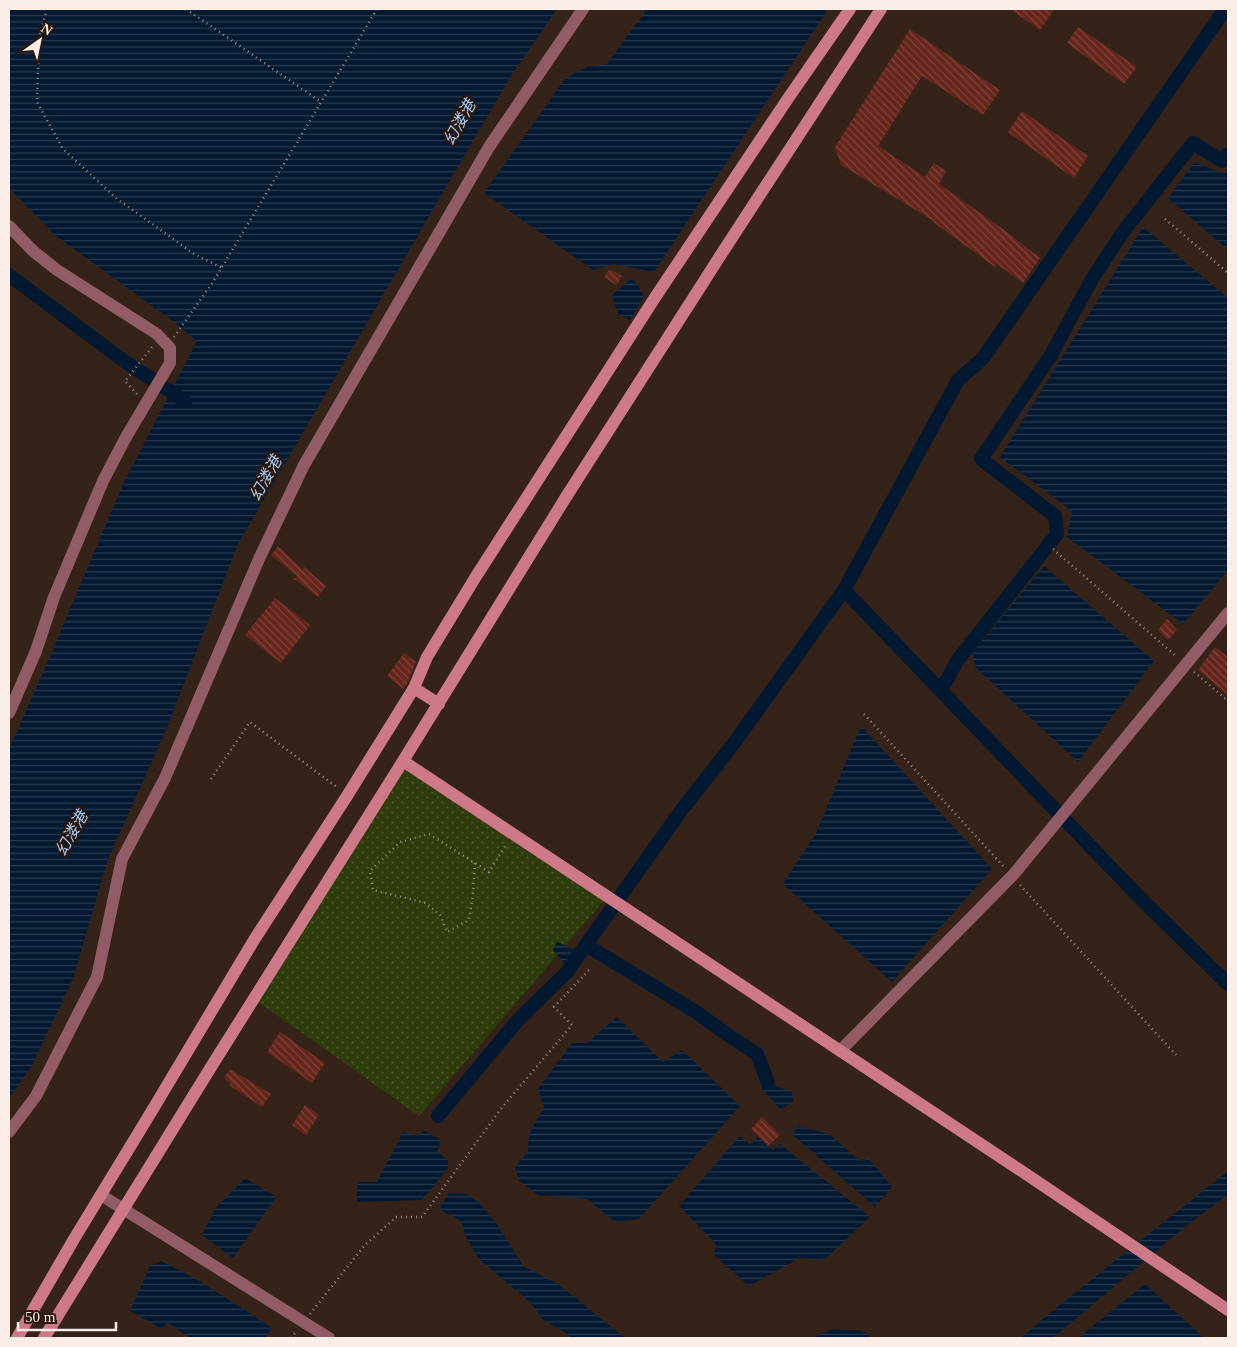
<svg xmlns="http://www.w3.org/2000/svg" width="1237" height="1347" font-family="'Times New Roman','Noto Sans SC',serif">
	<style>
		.grass { fill: url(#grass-dots) }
		.water { fill: url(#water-rules) }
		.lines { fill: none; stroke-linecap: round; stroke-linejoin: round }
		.canal { stroke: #031932; stroke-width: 14 }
		.building { fill: url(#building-back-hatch) }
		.path { stroke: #9d8d85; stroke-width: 2.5; stroke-dasharray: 1 4; stroke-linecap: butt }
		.minor { stroke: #915c65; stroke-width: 12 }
		.tertiary { stroke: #915c65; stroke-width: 12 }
		.secondary { stroke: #ce7987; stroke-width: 12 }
		.labels { text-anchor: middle; stroke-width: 4.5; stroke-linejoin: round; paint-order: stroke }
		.water-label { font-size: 16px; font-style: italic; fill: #a5cbf8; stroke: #2b180f }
	</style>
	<defs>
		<pattern id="grass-dots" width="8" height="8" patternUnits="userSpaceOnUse" patternTransform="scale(1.25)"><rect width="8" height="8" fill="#2e3b0b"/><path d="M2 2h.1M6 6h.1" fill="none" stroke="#4d582f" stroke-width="1.8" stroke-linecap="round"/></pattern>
		<pattern id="water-rules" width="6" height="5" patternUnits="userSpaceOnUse" patternTransform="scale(1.25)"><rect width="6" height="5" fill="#031932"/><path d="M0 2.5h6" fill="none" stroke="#293b50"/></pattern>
		<pattern id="building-back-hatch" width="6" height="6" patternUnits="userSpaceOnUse" patternTransform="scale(1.25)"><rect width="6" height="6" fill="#66251b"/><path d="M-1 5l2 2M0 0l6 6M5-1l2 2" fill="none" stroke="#7d453c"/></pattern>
	</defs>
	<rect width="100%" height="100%" fill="#352218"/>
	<!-- grass -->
	<path class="grass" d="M 403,761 L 607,897 L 419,1116 L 254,999 Z"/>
	<!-- water -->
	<path class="water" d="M 9,9 L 557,9 L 512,74 L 238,544 L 166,730 L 107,862 L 73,979 L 31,1067 L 9,1098 L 9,749 L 52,652 L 123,484 L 197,341 L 170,319 L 56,236 L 9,188 Z
		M 647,9 L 828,9 L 654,272 L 613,264 L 593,270 L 484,193 L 565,79 L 587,67 L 607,64 Z
		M 1195,162 L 1223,174 L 1228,168 L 1228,250 L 1168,198 Z
		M 1143,227 L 1228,298 L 1228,570 L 1183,624 L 1067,537 L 1072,511 L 1000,457 Z
		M 631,279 L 637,283 L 644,297 L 630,320 L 618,314 L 612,295 Z
		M 1044,566 L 1154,661 L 1078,762 L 975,667 L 973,652 Z
		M 861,726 L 992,869 L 892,982 L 783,884 L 816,833 Z
		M 557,942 L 571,948 L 585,957 L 574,975 L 553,950 Z
		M 617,1017 L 663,1062 L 682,1050 L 740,1106 L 639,1219 L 615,1222 L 587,1199 L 538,1195 L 519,1181 L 515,1167 L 528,1151 L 529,1135 L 544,1107 L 538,1089 L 572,1043 L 587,1043 Z
		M 768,1083 L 792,1092 L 793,1101 L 781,1110 L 761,1088 Z
		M 799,1126 L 829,1134 L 860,1161 L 869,1159 L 892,1187 L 875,1207 L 792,1134 Z
		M 423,1130 L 441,1140 L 437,1151 L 448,1160 L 448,1168 L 422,1200 L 357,1202 L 357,1182 L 377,1182 L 403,1132 L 419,1136 Z
		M 740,1136 L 750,1145 L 758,1137 L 773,1150 L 780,1144 L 870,1217 L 824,1260 L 800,1258 L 749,1286 L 714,1255 L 716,1244 L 679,1206 Z
		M 1228,1171 L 1228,1195 L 1186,1226 L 1053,1338 L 1021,1338 L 1051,1312 Z
		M 245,1178 L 276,1197 L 233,1258 L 202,1235 L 215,1209 Z
		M 449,1193 L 467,1194 L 479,1203 L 497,1224 L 523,1266 L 558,1284 L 625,1338 L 572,1338 L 563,1331 L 543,1320 L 531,1303 L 478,1258 L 466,1237 L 461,1221 L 439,1209 Z
		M 161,1261 L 198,1280 L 272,1328 L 265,1338 L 190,1338 L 167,1322 L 162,1329 L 130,1311 L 150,1266 Z
		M 1145,1284 L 1204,1338 L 1078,1338 Z
		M 833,1329 L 862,1331 L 873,1338 L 812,1338 Z"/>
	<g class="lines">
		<!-- canal -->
		<path class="canal" d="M 9,275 L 124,361 L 185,401
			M 844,590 L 1142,900 L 1228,984
			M 942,689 L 957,661 L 1057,534 L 1055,516 L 981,459 L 1051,355 L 1092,279 L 1123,232 L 1193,143 L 1222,161 L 1228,154
			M 586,945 L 696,1012 L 728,1035 L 757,1054 L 768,1083
			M 438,1116 L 519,1019 L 566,973 L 680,812 L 734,743 L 844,590 L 958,380 L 983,358 L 1221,15 L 1228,9"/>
	</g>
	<!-- building -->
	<path class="building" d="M 1010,9 L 1054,9 L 1040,30 Z
		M 1078,27 L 1137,67 L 1124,84 L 1067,43 Z
		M 910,29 L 1000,90 L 983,115 L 922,76 L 878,146 L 925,177 L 934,163 L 946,171 L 939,184 L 1014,237 L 1014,238 L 1040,258 L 1023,283 L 997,264 L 995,267 L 933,222 L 934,221 L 841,165 L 835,147 Z
		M 1022,111 L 1088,156 L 1074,178 L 1008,132 Z
		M 610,269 L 622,276 L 616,285 L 604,277 Z
		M 278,546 L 302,569 L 304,567 L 326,586 L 318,597 L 296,580 L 293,580 L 297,576 L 271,555 Z
		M 275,598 L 310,625 L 281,663 L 245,635 Z
		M 1167,619 L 1177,630 L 1168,640 L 1158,630 Z
		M 1215,647 L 1228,657 L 1228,695 L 1198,670 Z
		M 404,653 L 416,662 L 407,684 L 403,689 L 387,676 Z
		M 280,1032 L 325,1063 L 312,1083 L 267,1052 Z
		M 230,1069 L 271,1094 L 262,1107 L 229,1085 L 231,1083 L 224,1078 Z
		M 305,1105 L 319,1115 L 306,1135 L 292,1125 Z
		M 762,1117 L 780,1135 L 768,1146 L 751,1129 Z"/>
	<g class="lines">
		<!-- path -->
		<path class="path" d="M 47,9 L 39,37 L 37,102 L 63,149 L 116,198 L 194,254 L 222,268
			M 186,9 L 321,102
			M 1165,219 L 1228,273
			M 174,337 L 213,282 L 377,9
			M 137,394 L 125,381 L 153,346
			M 1053,549 L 1177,657
			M 1194,672 L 1228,701
			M 864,714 L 1005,868
			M 211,779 L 250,722 L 338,788
			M 475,863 L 473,894 L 469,920 L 447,932 L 440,915 L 426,903 L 373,890 L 370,871 L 400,842 L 429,834 L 489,872 L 507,843
			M 1020,885 L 1176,1055
			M 310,1314 L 364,1246 L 396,1217 L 422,1217 L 500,1110 L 572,1025 L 554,1007 L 590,969
			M 291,1338 L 296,1332"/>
		<!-- minor -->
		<path class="minor" d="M 9,226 L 33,251 L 57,270 L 157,334 L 170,348 L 170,363 L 126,437 L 103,481 L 54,597 L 36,651 L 9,713"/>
		<!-- tertiary -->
		<path class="tertiary" d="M 840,1051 L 1014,874 L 1228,613
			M 9,1132 L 36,1096 L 97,977 L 122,859 L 165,778 L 259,559 L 304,465 L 489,147 L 583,9
			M 101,1195 L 329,1338"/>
		<!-- secondary -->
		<path class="secondary" d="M 414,688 L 439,704
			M 403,761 L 1023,1172 L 1228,1310
			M 17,1338 L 74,1239 L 153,1109 L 254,940 L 347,796 L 414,688 L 427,657 L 475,578 L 656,296 L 789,97 L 850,9
			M 44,1338 L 211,1067 L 403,761 L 566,497 L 722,253 L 881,9"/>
	</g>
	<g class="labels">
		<!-- water labels -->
		<g class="water-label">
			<text transform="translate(459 122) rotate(-61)" y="6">幻溇港</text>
			<text transform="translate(265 478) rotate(-61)" y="6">幻溇港</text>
			<text transform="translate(71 833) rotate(-61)" y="6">幻溇港</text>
		</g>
	</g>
	<!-- border -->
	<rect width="1237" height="1347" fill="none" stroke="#fbede7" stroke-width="20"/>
	<!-- north arrow -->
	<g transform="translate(40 40) rotate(33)" stroke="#2b180f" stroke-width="4" paint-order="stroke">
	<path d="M0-4L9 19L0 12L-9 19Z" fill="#fbede7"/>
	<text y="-8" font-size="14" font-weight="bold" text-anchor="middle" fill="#fbede7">N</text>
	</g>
	<!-- scale -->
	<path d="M18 1322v8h98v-8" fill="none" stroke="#fbede7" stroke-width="2.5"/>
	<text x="25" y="1322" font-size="15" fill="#fbede7" stroke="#2b180f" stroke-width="4" paint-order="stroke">50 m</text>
</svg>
